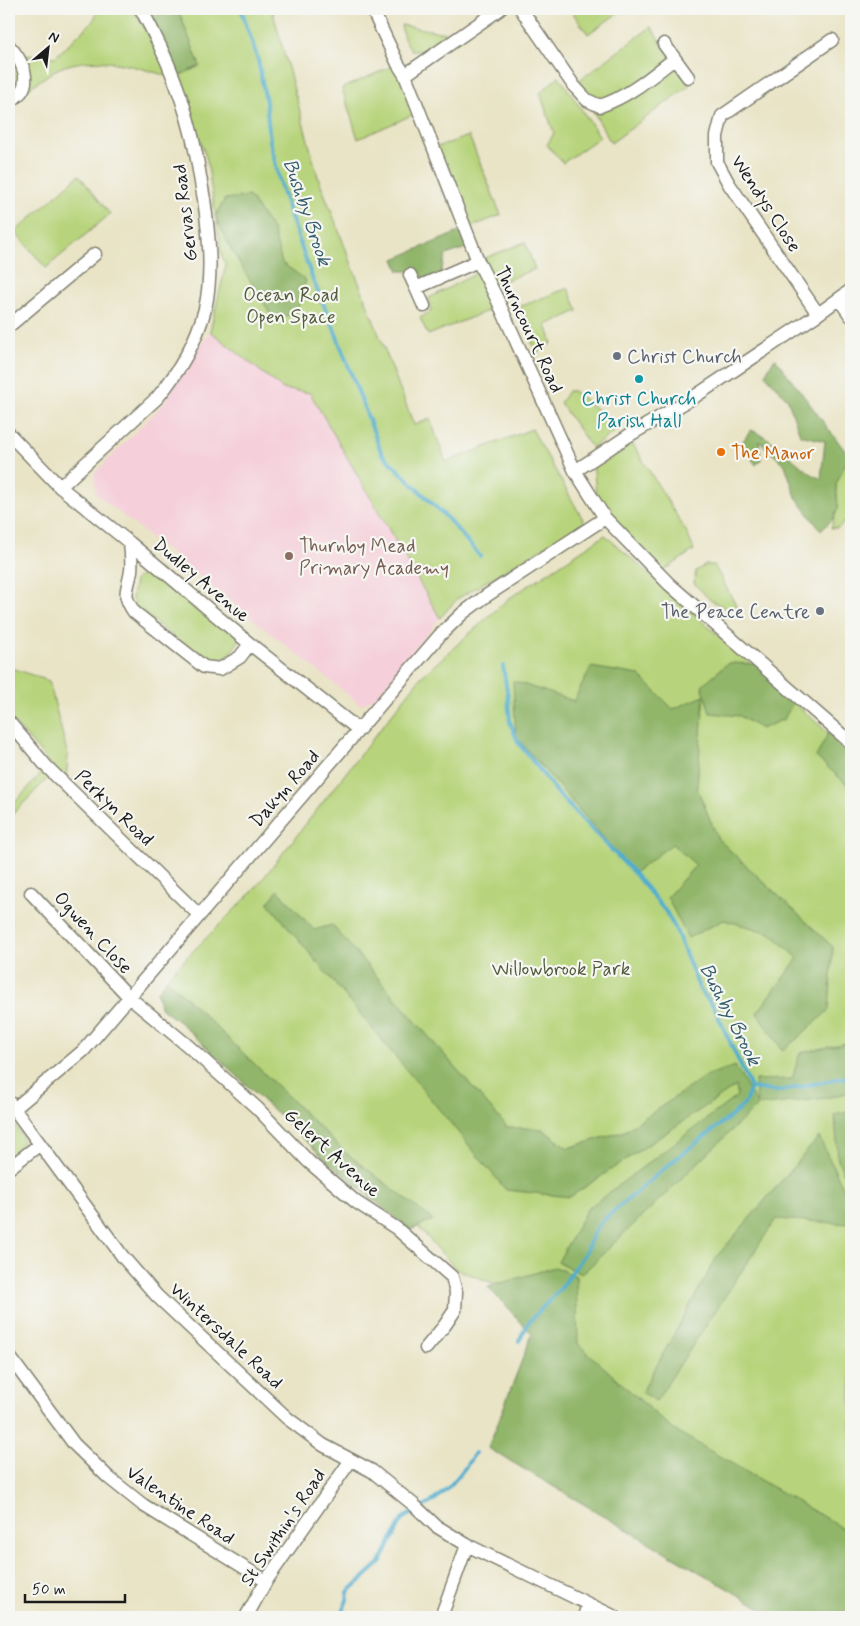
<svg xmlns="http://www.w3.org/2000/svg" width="860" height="1626" font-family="Mynerve,sans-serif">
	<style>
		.built { fill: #f5cfda }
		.green { fill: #b7d47b; stroke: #6a784c }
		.forest { fill: #91b66b; stroke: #566944 }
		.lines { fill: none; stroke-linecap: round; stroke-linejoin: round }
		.stream { stroke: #4fadce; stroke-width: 4 }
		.minor-casing { stroke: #828071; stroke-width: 15 }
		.minor { stroke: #fff; stroke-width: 12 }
		.worship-dot { fill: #6b7280; stroke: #f6f6f2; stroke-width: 2 }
		.culture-dot { fill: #0f9aa8; stroke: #f6f6f2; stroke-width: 2 }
		.food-dot { fill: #e8710a; stroke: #f6f6f2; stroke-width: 2 }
		.education-dot { fill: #8d6e63; stroke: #f6f6f2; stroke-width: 2 }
		.labels { text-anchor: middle; stroke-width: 4.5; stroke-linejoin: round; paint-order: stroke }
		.street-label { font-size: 19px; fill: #1c1c1c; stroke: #f6f6f2 }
		.park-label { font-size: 19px; fill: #525c3d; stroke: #f6f6f2 }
		.worship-label { font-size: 19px; fill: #5b616d; stroke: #f6f6f2; text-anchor: start }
		.culture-label { font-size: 19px; fill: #0d838f; stroke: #f6f6f2 }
		.food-label { font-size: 19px; fill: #c56008; stroke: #f6f6f2; text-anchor: start }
		.education-label { font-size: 19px; fill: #785e54; stroke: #f6f6f2; text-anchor: start }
		.water-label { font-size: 20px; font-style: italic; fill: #335d6c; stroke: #f6f6f2 }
	</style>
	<rect width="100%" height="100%" fill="#f6f6f2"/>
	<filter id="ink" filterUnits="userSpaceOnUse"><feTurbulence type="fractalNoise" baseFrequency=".02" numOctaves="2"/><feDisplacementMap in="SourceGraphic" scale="10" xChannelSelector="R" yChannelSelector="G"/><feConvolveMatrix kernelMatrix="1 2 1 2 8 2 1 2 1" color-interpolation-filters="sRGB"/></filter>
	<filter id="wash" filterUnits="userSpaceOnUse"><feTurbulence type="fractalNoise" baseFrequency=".0096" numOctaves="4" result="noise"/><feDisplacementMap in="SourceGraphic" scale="20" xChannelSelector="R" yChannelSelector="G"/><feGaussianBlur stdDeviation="1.12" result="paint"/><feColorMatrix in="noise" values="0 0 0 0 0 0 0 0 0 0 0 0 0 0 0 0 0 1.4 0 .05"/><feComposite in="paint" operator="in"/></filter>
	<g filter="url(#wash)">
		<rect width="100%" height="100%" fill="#e9e4c6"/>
		<!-- built -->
		<path class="built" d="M 210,331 L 283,389 L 310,393 L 440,618 L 377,696 L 361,705 L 96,494 L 94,474 L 163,404 Z"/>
		<!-- green -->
		<path class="green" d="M 99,9 L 141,9 L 174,78 C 139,68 101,54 65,66 C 49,71 38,85 22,91 L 19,55 L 55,57 L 93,21 Z
			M 149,9 L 272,9 L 318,177 L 414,425 L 430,419 L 446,462 L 532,429 L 585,523 L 457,599 L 440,618 L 310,393 L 283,389 L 210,331 L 226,265 L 222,257 L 207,160 L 178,75 Z
			M 576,9 L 624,9 L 588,34 L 572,12 Z
			M 401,25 L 446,33 L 427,51 L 412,51 L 404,39 Z
			M 651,27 L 689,86 L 611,143 L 577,82 Z
			M 9,56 C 12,60 17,65 19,70 C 23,81 16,91 9,97 Z
			M 398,64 L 419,112 L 358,139 L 342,88 Z
			M 559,76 L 600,137 L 563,163 L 547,145 L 554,133 L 540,93 Z
			M 469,136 L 501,215 L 466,229 L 434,148 Z
			M 79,175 L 110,214 L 46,268 L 15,232 Z
			M 525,242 L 535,269 L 491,286 L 500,306 L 428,335 L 420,318 L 431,311 L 429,298 L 483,270 L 478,261 Z
			M 568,288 L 578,311 L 546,325 L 552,343 L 536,353 L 519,307 Z
			M 568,391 L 574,391 L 620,428 L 592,448 L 560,403 Z
			M 628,436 L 686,531 L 694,550 L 662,572 L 597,505 L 593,460 Z
			M 849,456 L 851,464 L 851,521 L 849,518 L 838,528 L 831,528 L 838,507 L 836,484 Z
			M 605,535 L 851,753 L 851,1561 L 641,1439 L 513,1283 L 493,1283 L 456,1269 L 406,1213 L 325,1159 L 182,1024 L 160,1007 L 157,992 L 172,972 L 254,890 L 421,677 L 508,599 Z
			M 705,565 L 714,565 L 738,609 L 730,611 L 709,599 L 694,583 L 696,571 Z
			M 158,569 L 242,637 C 228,654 229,665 204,661 L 136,607 L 132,599 L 135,580 L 141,575 Z
			M 9,667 L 49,681 L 68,756 L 66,781 L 9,717 Z
			M 47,767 L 53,773 L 9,818 L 9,809 Z
			M 9,1118 C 23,1137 31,1141 9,1158 Z"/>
		<!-- forest -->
		<path class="forest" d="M 133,9 L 178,9 L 200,66 L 174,78 Z
			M 249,196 L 273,230 L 282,263 L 306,280 L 296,314 L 273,318 L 232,251 L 215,216 L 225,199 Z
			M 466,229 L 472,246 L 446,255 L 439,278 L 415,277 L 408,271 L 399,271 L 394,259 Z
			M 775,358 L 849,456 L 836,484 L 838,508 L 833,519 L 821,531 L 796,497 L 785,465 L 759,441 L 761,460 L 756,465 L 741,444 L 751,430 C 779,440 795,467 821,479 L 825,441 L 800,435 L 788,400 L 765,374 Z
			M 728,663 L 761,664 L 795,699 L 784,719 L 761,729 L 740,716 L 710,713 L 702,685 Z
			M 591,667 L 639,675 L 673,709 L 704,696 L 697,788 L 718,839 L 833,947 L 829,1010 L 783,1051 L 757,1013 L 798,958 L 770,933 L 724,920 L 688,938 L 667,897 L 696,865 L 672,844 L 634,873 L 516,737 L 513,681 L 574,701 Z
			M 830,730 L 851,748 L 851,788 L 816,757 Z
			M 278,890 L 314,930 L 332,925 L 507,1127 L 542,1129 L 568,1148 L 625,1131 L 708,1075 L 735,1066 L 757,1104 L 755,1080 L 792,1079 L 800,1053 L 851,1042 L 851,1092 L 826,1098 L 757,1106 L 582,1274 L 558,1262 L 587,1209 L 737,1096 L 736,1086 L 570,1197 L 506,1190 L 268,903 Z
			M 167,979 L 346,1153 L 433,1220 L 410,1230 L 325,1159 L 182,1024 L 162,1009 L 157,992 Z
			M 851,1111 L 851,1193 L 838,1160 L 835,1115 Z
			M 819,1137 L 851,1204 L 851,1224 L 776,1219 L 656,1401 L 642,1392 L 718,1255 Z
			M 555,1267 L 576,1276 L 578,1344 L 671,1428 L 851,1533 L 851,1617 L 776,1617 L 488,1448 L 532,1334 L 488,1287 Z"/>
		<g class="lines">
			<!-- stream -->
			<path class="stream" d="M 241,9 L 258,60 L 266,102 L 270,141 L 282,191 L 313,280 L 333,326 L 382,454 L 448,519 L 480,556
				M 503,666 L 508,697 L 510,722 L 518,742 L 560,796 L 634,873 L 666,912 L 676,930 L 700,990 L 714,1007 L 751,1088 L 745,1103 L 734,1114 L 677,1158 L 601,1222 L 592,1236 L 586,1251 L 562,1287 L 528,1323 L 519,1341
				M 751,1088 L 774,1091 L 785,1090 L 851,1076
				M 422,1508 C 445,1495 461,1475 475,1453
				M 340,1617 L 347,1600 L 348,1592 L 380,1563 L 403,1518 L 416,1511"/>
		</g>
	</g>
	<g filter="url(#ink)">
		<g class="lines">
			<defs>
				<path id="minor" d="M 372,9 L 398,64 L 405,75 L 478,261 L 497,299 L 575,471 L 605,518 L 669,584 L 851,743
					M 521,9 L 574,86 L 587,100 L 600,106 C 628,97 651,77 674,59
					M 664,44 L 688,77
					M 9,46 C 19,57 32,77 21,92 C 17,96 13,99 9,103
					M 405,75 L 500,9
					M 410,275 L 416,288
					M 839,299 L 851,316
					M 424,306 L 416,288 L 478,261
					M 818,314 L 729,184 L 717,162 L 717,136 L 722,116 L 832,40
					M 9,326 L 95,254
					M 9,434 L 60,487 L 130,543 L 250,644 L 359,730
					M 575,471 L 628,436 L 694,397 L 818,314 L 851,290
					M 60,487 L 157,398 C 179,372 196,343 205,309 C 213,273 209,235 204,199 C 201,184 199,169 196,154 C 186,103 166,54 141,9
					M 130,543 C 131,552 132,562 131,571 C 128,591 121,593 134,612 L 204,667 L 220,669 L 240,657 L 250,644
					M 9,722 L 47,767 L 199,915
					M 31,893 L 130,998 L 187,1045 L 257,1108 L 309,1162 L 356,1202 L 396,1228 L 452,1277 L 456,1292 L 455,1310 L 445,1325 L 426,1348
					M 9,1102 L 123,1257 L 157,1296 L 287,1418 L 323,1445 L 372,1471 L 414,1505 L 436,1526 L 467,1545 L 615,1617
					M 14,1109 L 83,1051 L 440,635 L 463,613 L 486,596 L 605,518
					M 9,1168 L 39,1145
					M 9,1356 L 74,1444 L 109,1478 L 143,1505 L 266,1581
					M 246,1617 L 266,1581 L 351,1460
					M 441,1617 L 467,1545
					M 584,1617 L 588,1604"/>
			</defs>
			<!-- minor casing -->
			<use href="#minor" class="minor-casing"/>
			<!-- minor -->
			<use href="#minor" class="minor"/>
		</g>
	</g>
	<!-- markers -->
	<g class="worship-dot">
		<circle cx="617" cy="356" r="5"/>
		<circle cx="820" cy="611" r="5"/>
	</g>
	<circle class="culture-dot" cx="639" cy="379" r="5"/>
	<circle class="food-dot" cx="721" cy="452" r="5"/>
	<circle class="education-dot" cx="289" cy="556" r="5"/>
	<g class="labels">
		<!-- street labels -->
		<g class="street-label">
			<text transform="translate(767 203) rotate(57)" y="7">Wendys Close</text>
			<text transform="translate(184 213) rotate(-97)" y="7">Gervas Road</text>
			<text transform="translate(530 329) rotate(65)" y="7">Thurncourt Road</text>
			<text transform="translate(202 579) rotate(40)" y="7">Dudley Avenue</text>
			<text transform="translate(284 788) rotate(-49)" y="7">Dakyn Road</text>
			<text transform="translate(115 807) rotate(44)" y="7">Perkyn Road</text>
			<text transform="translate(94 932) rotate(47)" y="7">Ogwen Close</text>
			<text transform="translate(333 1152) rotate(42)" y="7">Gelert Avenue</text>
			<text transform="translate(227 1335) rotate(43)" y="7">Wintersdale Road</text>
			<text transform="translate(181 1504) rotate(34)" y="7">Valentine Road</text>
			<text transform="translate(282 1527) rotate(-56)" y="7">St Swithin's Road</text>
		</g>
		<!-- park labels -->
		<g class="park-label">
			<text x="291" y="301">Ocean Road<tspan x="291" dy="22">Open Space</tspan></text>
			<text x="561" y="975">Willowbrook Park</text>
		</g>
		<!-- worship labels -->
		<g class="worship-label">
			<text x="627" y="363">Christ Church</text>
			<text x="810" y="618" text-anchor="end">The Peace Centre</text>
		</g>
		<!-- culture labels -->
		<g class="culture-label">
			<text x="639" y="405">Christ Church<tspan x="639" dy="22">Parish Hall</tspan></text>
		</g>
		<!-- food labels -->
		<g class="food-label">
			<text x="731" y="459">The Manor</text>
		</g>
		<!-- education labels -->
		<g class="education-label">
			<text x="299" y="552">Thurnby Mead<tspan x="299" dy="22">Primary Academy</tspan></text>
		</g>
		<!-- water labels -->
		<g class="water-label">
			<text transform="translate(308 212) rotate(71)" y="7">Bushby Brook</text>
			<text transform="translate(731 1014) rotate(63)" y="7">Bushby Brook</text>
		</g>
	</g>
	<!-- margin -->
	<rect width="860" height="1626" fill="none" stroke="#f6f6f2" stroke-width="30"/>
	<!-- north arrow -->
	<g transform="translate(48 48) rotate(28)" stroke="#f6f6f2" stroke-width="4" paint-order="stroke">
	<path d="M0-4L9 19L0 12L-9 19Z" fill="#1c1c1c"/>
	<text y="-8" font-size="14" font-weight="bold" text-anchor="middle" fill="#1c1c1c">N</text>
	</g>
	<!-- scale -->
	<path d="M25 1594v8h100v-8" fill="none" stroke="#1c1c1c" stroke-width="2.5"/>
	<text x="32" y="1594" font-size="15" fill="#1c1c1c" stroke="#f6f6f2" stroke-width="4" paint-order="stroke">50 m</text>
</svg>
